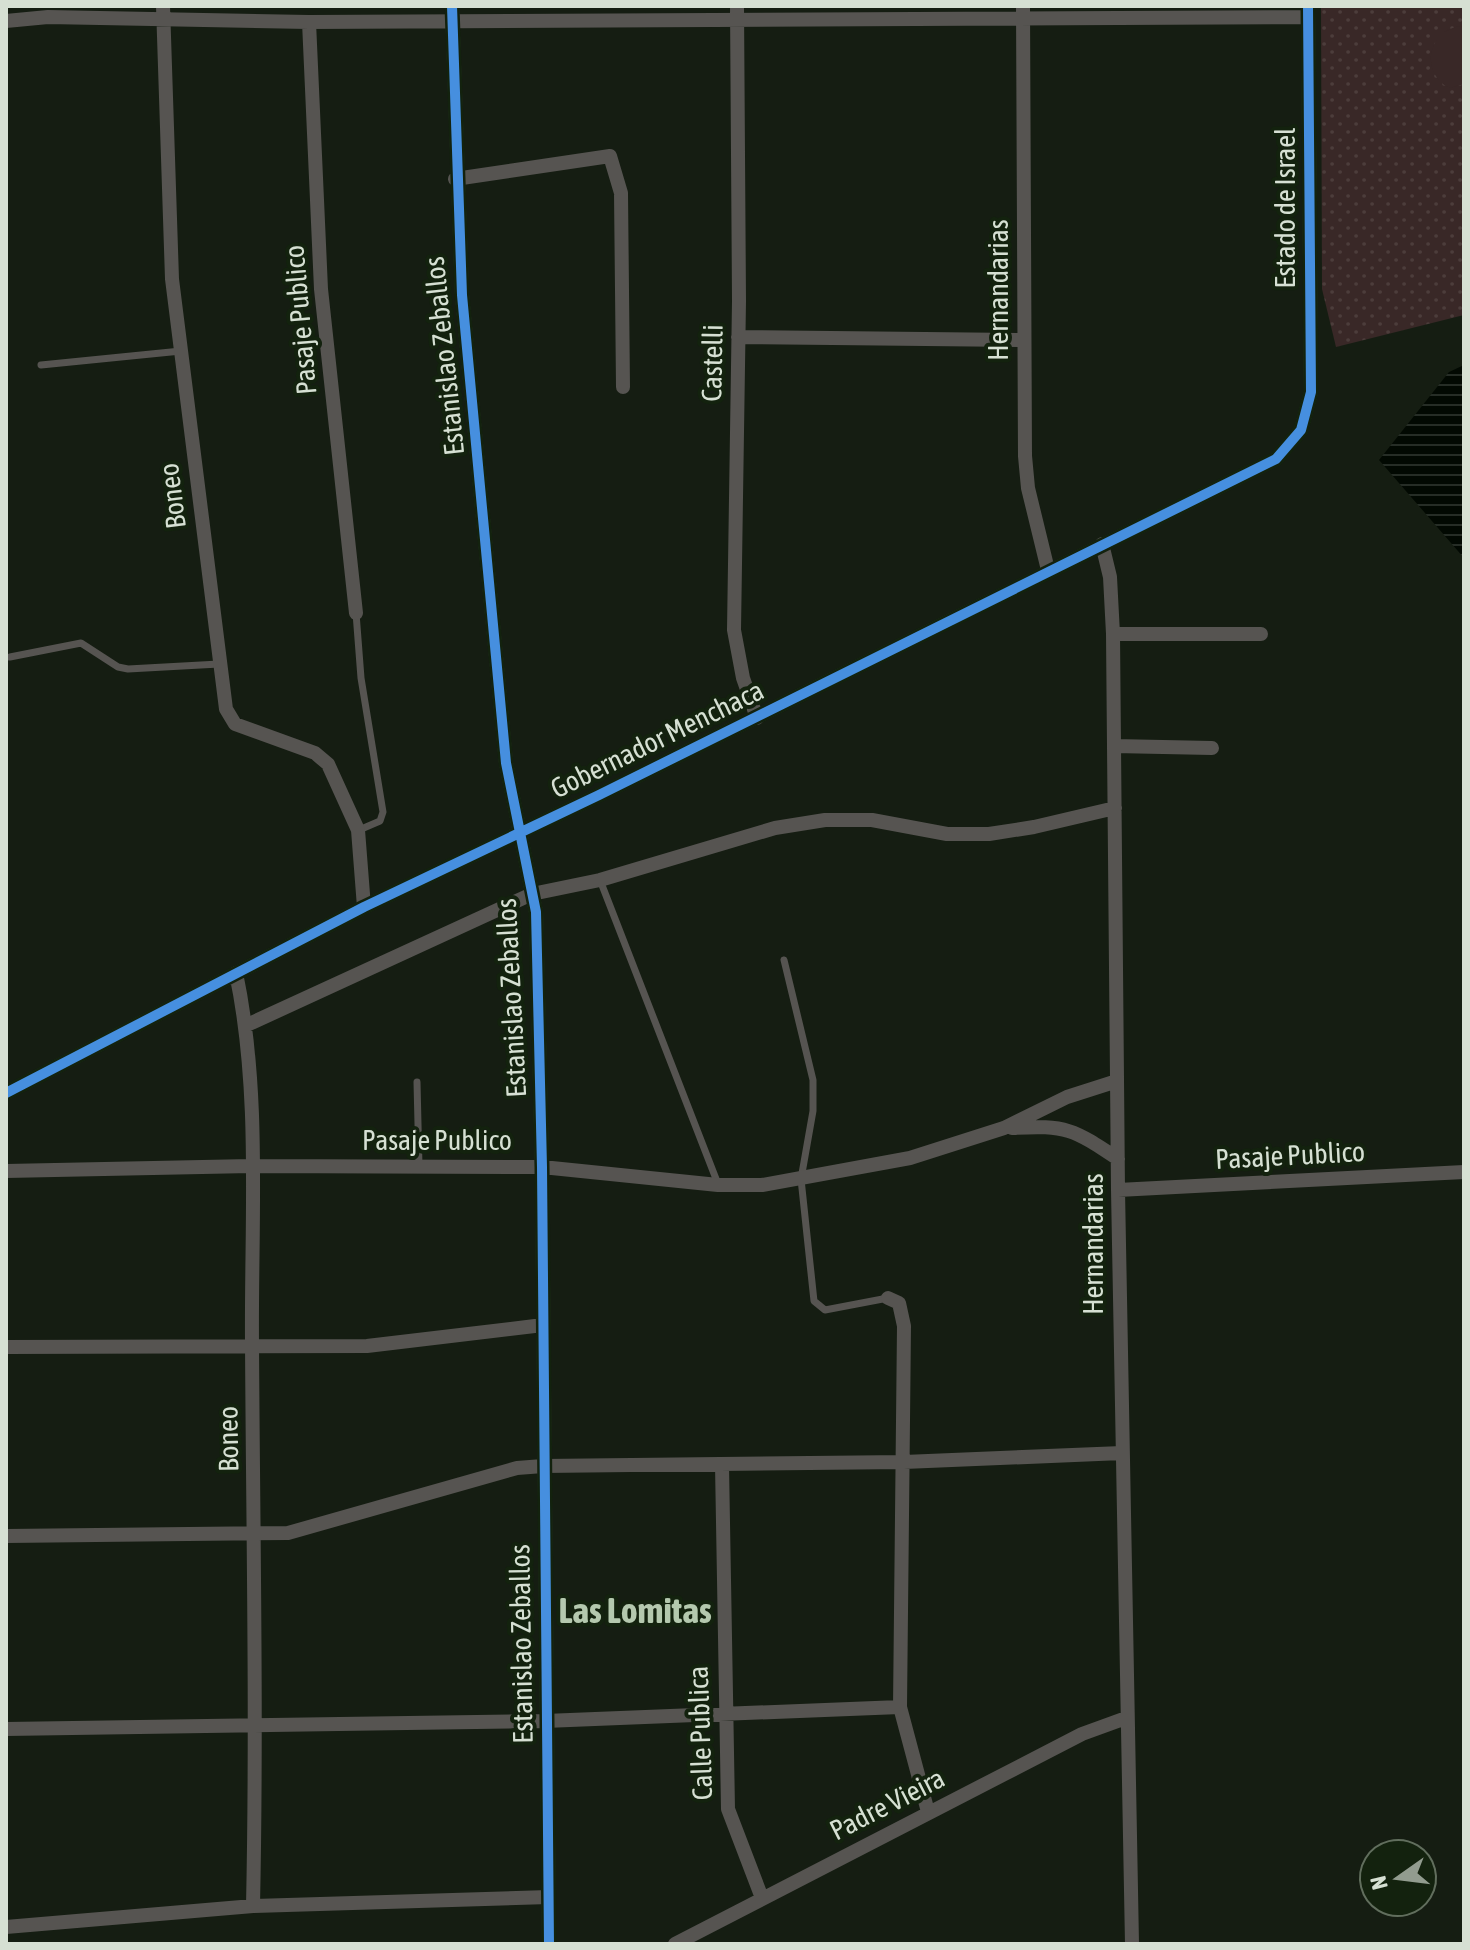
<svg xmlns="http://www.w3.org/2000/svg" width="1470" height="1950" font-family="'Asap Condensed',sans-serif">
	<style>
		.grass { fill: url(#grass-dots) }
		.park { fill: #392827 }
		.water { fill: url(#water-rules) }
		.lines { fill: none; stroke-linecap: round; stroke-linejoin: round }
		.lane { stroke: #565451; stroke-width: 7 }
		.street { stroke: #565451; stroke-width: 14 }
		.cycleway-casing { stroke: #13220e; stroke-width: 15 }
		.cycleway { stroke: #468fdf; stroke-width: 10 }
		.labels { text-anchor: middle; stroke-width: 8; stroke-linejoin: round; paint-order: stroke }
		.street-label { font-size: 28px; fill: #d6e0d3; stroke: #13220e }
		.district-label { font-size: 36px; font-weight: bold; fill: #b4c8ae; stroke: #13220e }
	</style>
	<defs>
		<pattern id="grass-dots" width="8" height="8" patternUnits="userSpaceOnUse" patternTransform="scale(2)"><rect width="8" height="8" fill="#392827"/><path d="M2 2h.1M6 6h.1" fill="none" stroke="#4c3d3b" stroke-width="1.8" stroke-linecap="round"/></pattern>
		<pattern id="water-rules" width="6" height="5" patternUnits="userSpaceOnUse" patternTransform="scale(2)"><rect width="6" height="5" fill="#020902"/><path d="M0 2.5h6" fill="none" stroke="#262d26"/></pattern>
	</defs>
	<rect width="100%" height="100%" fill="#151d12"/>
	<!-- grass -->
	<path class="grass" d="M 1321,6 L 1464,6 L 1464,315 L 1336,347 L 1322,289 Z"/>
	<!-- park -->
	<path class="park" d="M 1464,26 L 1464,84 L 1449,88 C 1418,71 1429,27 1464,26 Z"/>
	<!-- water -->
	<path class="water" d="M 1464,365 L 1464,558 L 1379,460 L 1449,372 Z"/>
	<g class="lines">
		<!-- lane -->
		<path class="lane" d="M 41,365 L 181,351
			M 356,613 L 361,678 L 383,812 L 380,821 L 359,830
			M 10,657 L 81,643 L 118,667 L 128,669 L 219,664
			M 600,880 L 718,1184
			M 784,960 L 813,1080 L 813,1111 L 801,1179 L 814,1301 L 825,1310 L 888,1298
			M 417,1082 L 419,1166"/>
		<!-- street -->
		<path class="street" d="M 163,6 L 172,279 L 226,709 L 235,724 L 315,753 L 328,764 L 358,830 L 364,907
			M 452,6 L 462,295 L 506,763 L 536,912 L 542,1167 L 549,1944
			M 737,6 L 739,301 L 734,630 L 743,678 L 757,718
			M 1023,6 L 1025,456 L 1028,488 L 1048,570
			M 6,21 L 48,17 L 309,22 L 1308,17
			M 309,22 L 321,289 L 356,613
			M 455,179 L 610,156 L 621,193 L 623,387
			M 738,337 L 1023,340
			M 1102,544 L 1110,577 L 1113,634 L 1118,1190 L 1132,1944
			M 1113,634 L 1261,634
			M 1114,746 L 1212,748
			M 236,973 C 261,1092 251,1220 252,1342 C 253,1530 257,1718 253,1906
			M 247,1025 L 532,894 L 600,880 L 775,828 L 825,820 L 872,820 L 947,834 L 989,834 L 1034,827 L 1115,808
			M 6,1093 L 364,907 L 599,795 L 1276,459 L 1301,430 L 1311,392 L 1308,6
			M 1012,1128 C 1067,1125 1073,1129 1118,1159
			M 6,1171 L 251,1166 L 542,1167 L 718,1185 L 762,1185 L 910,1158 L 1004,1128 L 1067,1097 L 1117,1081
			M 1118,1190 L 1464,1172
			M 888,1298 L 899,1303 L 904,1326 L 900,1707 L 928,1812
			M 6,1347 L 367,1346 L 543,1325
			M 722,1465 L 728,1809 L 762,1898
			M 6,1536 L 288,1533 L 517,1468 L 543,1466 L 904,1462 L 1122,1453
			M 6,1729 L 545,1721 L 900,1707
			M 6,1927 L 253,1906 L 549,1897
			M 675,1944 L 1082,1734 L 1126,1718"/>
		<defs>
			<path id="cycleway" d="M 452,6 L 462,295 L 506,763 L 536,912 L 542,1167 L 549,1944
				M 6,1093 L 364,907 L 599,795 L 1276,459 L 1301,430 L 1311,392 L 1308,6"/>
		</defs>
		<!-- cycleway casing -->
		<use href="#cycleway" class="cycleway-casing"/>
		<!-- cycleway -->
		<use href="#cycleway" class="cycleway"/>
	</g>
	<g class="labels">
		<!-- street labels -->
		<g class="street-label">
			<text transform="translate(1285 208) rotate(-90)" y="10">Estado de Israel</text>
			<text transform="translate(998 290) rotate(-90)" y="10">Hernandarias</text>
			<text transform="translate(300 320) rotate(-95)" y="10">Pasaje Publico</text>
			<text transform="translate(444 356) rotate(-96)" y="10">Estanislao Zeballos</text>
			<text transform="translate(712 363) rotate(-89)" y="10">Castelli</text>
			<text transform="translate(172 496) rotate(-97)" y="10">Boneo</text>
			<text transform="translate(657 739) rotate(-26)" y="10">Gobernador Menchaca</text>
			<text transform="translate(511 998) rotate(-93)" y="10">Estanislao Zeballos</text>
			<text x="437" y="1150">Pasaje Publico</text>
			<text transform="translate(1290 1155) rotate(-3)" y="10">Pasaje Publico</text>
			<text transform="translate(1093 1244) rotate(-90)" y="10">Hernandarias</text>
			<text transform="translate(228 1439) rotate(-91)" y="10">Boneo</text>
			<text transform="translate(521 1644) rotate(-91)" y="10">Estanislao Zeballos</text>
			<text transform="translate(700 1733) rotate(-92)" y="10">Calle Publica</text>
			<text transform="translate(887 1804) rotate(-27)" y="10">Padre Vieira</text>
		</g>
		<!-- district labels -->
		<g class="district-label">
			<text x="635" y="1623">Las Lomitas</text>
		</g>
	</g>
	<!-- border -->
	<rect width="1470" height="1950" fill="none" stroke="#d6e0d3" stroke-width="16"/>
	<!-- north arrow -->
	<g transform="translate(1398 1878) rotate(256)"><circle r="38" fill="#13220e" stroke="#616e5d" stroke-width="2"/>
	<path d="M0-6L14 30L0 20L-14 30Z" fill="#929c8f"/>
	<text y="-12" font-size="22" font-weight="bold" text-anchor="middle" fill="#d6e0d3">N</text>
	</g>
</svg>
